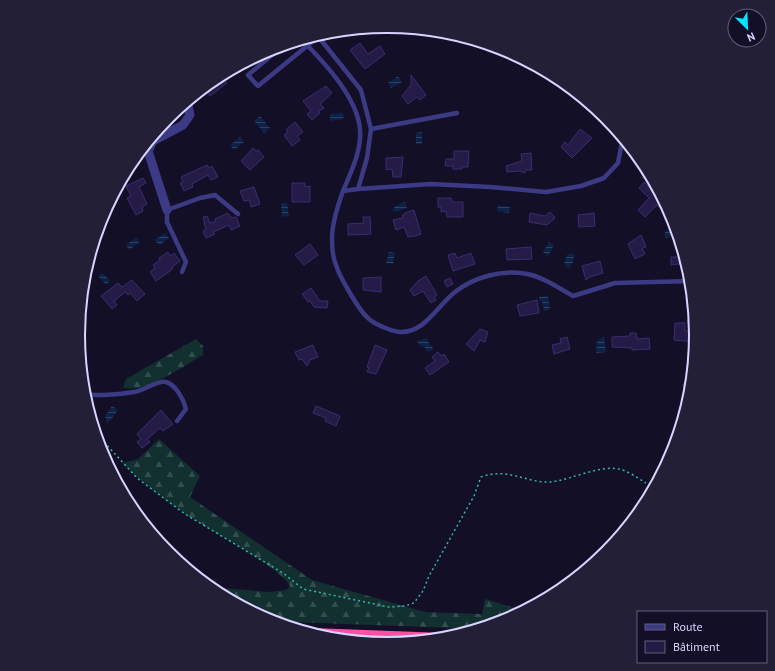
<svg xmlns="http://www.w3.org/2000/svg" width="775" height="671" font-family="'PT Sans',sans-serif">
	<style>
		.forest { fill: url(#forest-firs) }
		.water { fill: url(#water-rules) }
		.building { fill: #241b47; stroke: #3b2d73 }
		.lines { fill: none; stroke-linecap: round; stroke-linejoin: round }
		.path { stroke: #2fb8b0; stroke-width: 1.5; stroke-dasharray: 2 3; stroke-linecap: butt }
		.service { stroke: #3d3a85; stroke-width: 4.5 }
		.minor { stroke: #3d3a85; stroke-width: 9 }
		.motorway { stroke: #ff4fa3; stroke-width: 12 }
		.rim { fill: none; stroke: #d9d4ff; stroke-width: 2 }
	</style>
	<defs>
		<pattern id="forest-firs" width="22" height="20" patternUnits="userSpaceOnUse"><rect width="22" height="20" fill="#12302f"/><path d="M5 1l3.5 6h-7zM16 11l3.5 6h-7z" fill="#344d4e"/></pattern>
		<pattern id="water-rules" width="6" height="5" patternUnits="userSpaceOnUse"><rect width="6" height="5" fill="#0c2248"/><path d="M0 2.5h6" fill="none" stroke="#2f4163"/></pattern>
	</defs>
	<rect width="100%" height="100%" fill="#130f26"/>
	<!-- forest -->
	<path class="forest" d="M 196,339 L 203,346 L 203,355 C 185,365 142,396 123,387 L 126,379 Z
		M 159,439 L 200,476 L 190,497 L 312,580 L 425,612 L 482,614 L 485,599 L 525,611 L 506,622 L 483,629 L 291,622 L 266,620 L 215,593 L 209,587 L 270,592 L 286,590 L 290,586 C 283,569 203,527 184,513 C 162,498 141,482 122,463 L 138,459 Z"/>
	<!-- water -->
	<path class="water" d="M 398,76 L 402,82 L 391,88 L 388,83 Z
		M 342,113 L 344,115 L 343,119 L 330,121 L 330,114 Z
		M 260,116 L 270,128 L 264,133 L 254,121 Z
		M 422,132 L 422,144 L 416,144 L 416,133 Z
		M 240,137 L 244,142 L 234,150 L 230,145 Z
		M 405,202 L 407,208 L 396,212 L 392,211 L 395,206 Z
		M 281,203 L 287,203 L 289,216 L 282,217 Z
		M 498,205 L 510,207 L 509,213 L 497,211 Z
		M 676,227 L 678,234 L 666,238 L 664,234 L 666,231 Z
		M 165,233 L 169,238 L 160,245 L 157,243 L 155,240 Z
		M 135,238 L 138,239 L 139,243 L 129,250 L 126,245 Z
		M 549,242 L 554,245 L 548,256 L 543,252 Z
		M 389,252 L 395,253 L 393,264 L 386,263 Z
		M 572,253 L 574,255 L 573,263 L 568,268 L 564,264 L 567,255 Z
		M 103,273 L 110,281 L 106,285 L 98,276 Z
		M 548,296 L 550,309 L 544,311 L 542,301 L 539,301 L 539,297 Z
		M 695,313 L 696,328 L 690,329 L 686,321 Z
		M 604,337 L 606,352 L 596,353 L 597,341 Z
		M 426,338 L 434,350 L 427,352 L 424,346 L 421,347 L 417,341 Z
		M 112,406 L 118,410 L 111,420 L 107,423 L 105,416 Z"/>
	<!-- building -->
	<path class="building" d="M 360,43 L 368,54 L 380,46 L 385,54 L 365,69 L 350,50 Z
		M 411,75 L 426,95 L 420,100 L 417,97 L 408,104 L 402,96 L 411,85 Z
		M 221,76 L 227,83 L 210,96 L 204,88 Z
		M 326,86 L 332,93 L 320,104 L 324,108 L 319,111 L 320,113 L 312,120 L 307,114 L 311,111 L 303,101 Z
		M 295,122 L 303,132 L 297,136 L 300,140 L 292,146 L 284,135 L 288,132 L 286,130 Z
		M 580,129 L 592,138 L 572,158 L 561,147 L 565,142 L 568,145 Z
		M 253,148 L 256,151 L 258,150 L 264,157 L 250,170 L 241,161 Z
		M 454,151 L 469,151 L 468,167 L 462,167 L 462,169 L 453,169 L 453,166 L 445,166 L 446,159 L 454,159 Z
		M 531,153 L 532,170 L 525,170 L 525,173 L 519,171 L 507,172 L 506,166 L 522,161 L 521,154 Z
		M 403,157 L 401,177 L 393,177 L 392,169 L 386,170 L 386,158 Z
		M 207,165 L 209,168 L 212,166 L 218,177 L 211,180 L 208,175 L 192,184 L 193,187 L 184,191 L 180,183 L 183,182 L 181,177 Z
		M 143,178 L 146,183 L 139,187 L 147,204 L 142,207 L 143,211 L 136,215 L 127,198 L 131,196 L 126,186 Z
		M 644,182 L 654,192 L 656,190 L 660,195 L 659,197 L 666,204 L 661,209 L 657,205 L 645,217 L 638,210 L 649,198 L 639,188 Z
		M 292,183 L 305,183 L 305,187 L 310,186 L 310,202 L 292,202 Z
		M 254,187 L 260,204 L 251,207 L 249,200 L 244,201 L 240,191 Z
		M 438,198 L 451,198 L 452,202 L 463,202 L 463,217 L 447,217 L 446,211 L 441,212 L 441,207 L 438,207 Z
		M 414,210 L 421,234 L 412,237 L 411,236 L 408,237 L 404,227 L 396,230 L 393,220 L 403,218 L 402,216 L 405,213 Z
		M 550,212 L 555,218 L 547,225 L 529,222 L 530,213 L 545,216 Z
		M 228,213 L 231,218 L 236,217 L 240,226 L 231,230 L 229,225 L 213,232 L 215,234 L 206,238 L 203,231 L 206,230 L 203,217 L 207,216 L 210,223 L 216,221 L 215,219 Z
		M 594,213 L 595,226 L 579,227 L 578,215 Z
		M 363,217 L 370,217 L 371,234 L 348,235 L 348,224 L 364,223 Z
		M 641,235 L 646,247 L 642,248 L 645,254 L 635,259 L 628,244 Z
		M 680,242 L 687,263 L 671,265 L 671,257 L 679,257 Z
		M 310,244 L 318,255 L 304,265 L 295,255 Z
		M 531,247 L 532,259 L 507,260 L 506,249 Z
		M 168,252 L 170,256 L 174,253 L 180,261 L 172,267 L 173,268 L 170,271 L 156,281 L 150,272 L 155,268 L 153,265 L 160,260 L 159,258 Z
		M 455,253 L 457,258 L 471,253 L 475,264 L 453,271 L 448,255 Z
		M 600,261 L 603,273 L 590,277 L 586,280 L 582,266 Z
		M 426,276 L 437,295 L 434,297 L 436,300 L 431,303 L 423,291 L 414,296 L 410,290 L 418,281 Z
		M 381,277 L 381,292 L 363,290 L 363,278 Z
		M 450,278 L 453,284 L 447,287 L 444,281 Z
		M 132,280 L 145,294 L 137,301 L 130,293 L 128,295 L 125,292 L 114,301 L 117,305 L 112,309 L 101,296 L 118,283 L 122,287 Z
		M 311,288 L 320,301 L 328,301 L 327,308 L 314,307 L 310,301 L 308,302 L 302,294 Z
		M 537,300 L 539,313 L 520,316 L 517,305 Z
		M 675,323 L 685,323 L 685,331 L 697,332 L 696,342 L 674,340 Z
		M 480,329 L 488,332 L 485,342 L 480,340 L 474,351 L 466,344 Z
		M 630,333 L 636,333 L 637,339 L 649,338 L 650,349 L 632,350 L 632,348 L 612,347 L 612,337 L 630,336 Z
		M 567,337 L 570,349 L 554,354 L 552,345 L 561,343 L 560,339 Z
		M 313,345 L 318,357 L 310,360 L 307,366 L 302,359 L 299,360 L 295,352 Z
		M 375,345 L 387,350 L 376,374 L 367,372 L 369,368 L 367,367 Z
		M 438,352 L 441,356 L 444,354 L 449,362 L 430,375 L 425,368 L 435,361 L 432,357 Z
		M 692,382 L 691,396 L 689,404 L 683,384 Z
		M 316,406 L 340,416 L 336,426 L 325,421 L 326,418 L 313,413 Z
		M 161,410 L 173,424 L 163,431 L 160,428 L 147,439 L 150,442 L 142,448 L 137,442 L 141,439 L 137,434 Z"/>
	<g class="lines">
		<!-- path -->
		<path class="path" d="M 94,431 L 137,478 L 185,514 L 283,573 L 303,589 L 389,607 L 405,606 L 414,603 L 423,591 L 429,576 L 474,496 L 481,477 C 507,467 526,483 550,482 C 571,480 598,465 619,469 C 628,471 638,478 646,483"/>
		<!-- service -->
		<path class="service" d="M 389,26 L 405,28
			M 317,35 L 361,90 L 371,129 L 367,158 L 358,189
			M 302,40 C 324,62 357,97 360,129 C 362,150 351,172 343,191
			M 284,45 L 248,75 L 258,86 L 318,37
			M 371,129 L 457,113
			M 623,137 L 618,163 L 604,178 L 581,186 L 546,192 L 490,187 L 431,184 L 358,189 L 343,191 C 338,205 332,223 332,238 C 332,246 333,258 336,265 C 339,276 359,310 367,317 C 373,324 391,331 400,332 C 425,333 438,305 455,292 C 474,277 503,269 527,274 C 543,277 559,288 573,296 L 615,283 L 692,281
			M 182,272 L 186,262 L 167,222 L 167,210 L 200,198 L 215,195 L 238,214
			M 84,393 C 94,397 122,394 134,392 C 143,391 157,380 166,382 C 176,385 184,400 186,409 L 177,421"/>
		<!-- minor -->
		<path class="minor" d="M 167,210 L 148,151 L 153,141 L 183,125 L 190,115 L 187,101"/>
		<!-- motorway -->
		<path class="motorway" d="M 312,634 L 444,639"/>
	</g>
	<!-- crop -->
	<path d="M0 0H775V671H0ZM85 335a302 302 0 1 1 604 0a302 302 0 1 1-604 0Z" fill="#231f37" fill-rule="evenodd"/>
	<path class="rim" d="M85 335a302 302 0 1 1 604 0a302 302 0 1 1-604 0Z"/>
	<!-- legend -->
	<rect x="637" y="611" width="130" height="52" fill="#130f26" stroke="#625e7d"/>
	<rect x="645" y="624" width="20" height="6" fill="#3d3a85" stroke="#625e7d"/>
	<text x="673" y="631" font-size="12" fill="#d9d4ff">Route</text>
	<rect x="645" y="641" width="20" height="12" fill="#241b47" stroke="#625e7d"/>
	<text x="673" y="651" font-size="12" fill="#d9d4ff">Bâtiment</text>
	<!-- north arrow -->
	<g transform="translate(747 28) rotate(156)"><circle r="19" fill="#130f26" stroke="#625e7d"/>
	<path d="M0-3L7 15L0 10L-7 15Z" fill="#00e5ff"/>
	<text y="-6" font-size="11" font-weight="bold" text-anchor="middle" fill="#d9d4ff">N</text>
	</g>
</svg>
